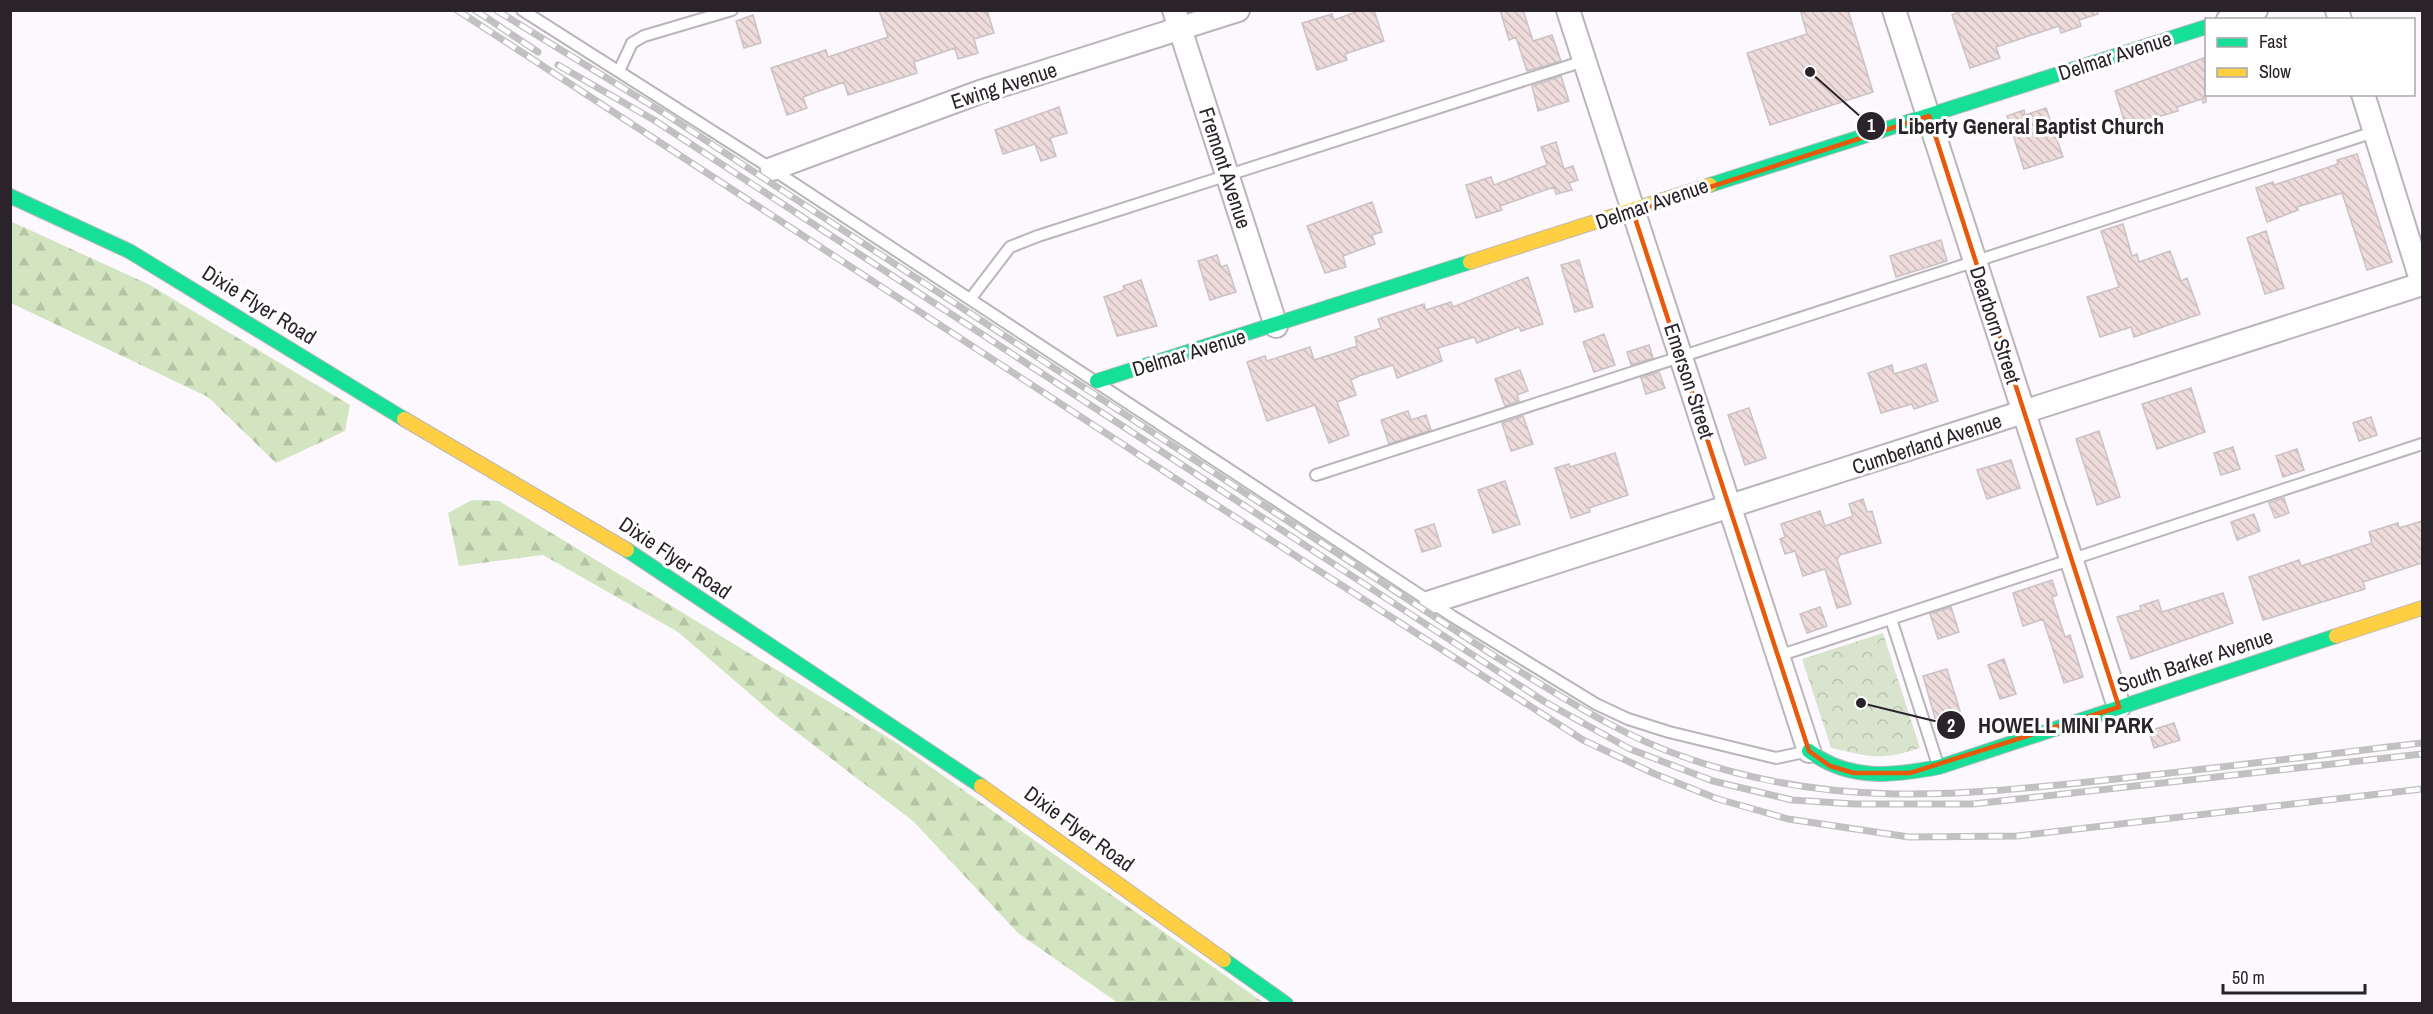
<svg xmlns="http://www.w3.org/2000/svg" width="2433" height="1014" font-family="'Archivo Narrow',sans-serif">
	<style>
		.forest { fill: url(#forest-firs) }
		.park { fill: url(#park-crowns) }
		.building { fill: url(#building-back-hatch); stroke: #cac2c4; stroke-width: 1.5 }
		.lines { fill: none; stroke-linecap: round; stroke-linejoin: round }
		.lane-casing { stroke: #bab5bb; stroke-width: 14 }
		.street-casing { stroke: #bab5bb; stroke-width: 26 }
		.fast-casing { stroke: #bab5bb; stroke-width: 16 }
		.slow-casing { stroke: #bab5bb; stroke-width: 16 }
		.lane { stroke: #fffeff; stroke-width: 10 }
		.street { stroke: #fffeff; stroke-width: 22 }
		.fast { stroke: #16e098; stroke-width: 14 }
		.slow { stroke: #ffcf43; stroke-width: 14 }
		.rail-casing { stroke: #c2c1c2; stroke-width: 7 }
		.rail { stroke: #fff; stroke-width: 4.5; stroke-dasharray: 14; stroke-linecap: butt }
		.marked { fill: none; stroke: #e8590c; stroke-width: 4.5; stroke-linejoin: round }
		.labels { text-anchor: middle; stroke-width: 6; stroke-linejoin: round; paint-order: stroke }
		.street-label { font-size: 21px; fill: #2a232a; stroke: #fff }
		.leader { fill: none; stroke: #2a232a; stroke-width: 2 }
		.callout-dot { fill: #2a232a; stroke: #fff; stroke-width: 2 }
		.mark-label { font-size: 18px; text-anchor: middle; font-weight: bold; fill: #fff }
		.callout-label { font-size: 22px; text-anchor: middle; font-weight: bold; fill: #2a232a; stroke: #fff; stroke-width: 6; stroke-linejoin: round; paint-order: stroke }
	</style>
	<defs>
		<pattern id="forest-firs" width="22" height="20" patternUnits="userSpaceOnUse" patternTransform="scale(1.5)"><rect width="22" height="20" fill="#d2e5c0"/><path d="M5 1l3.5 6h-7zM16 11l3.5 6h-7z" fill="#b4c4a5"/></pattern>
		<pattern id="park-crowns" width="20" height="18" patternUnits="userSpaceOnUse" patternTransform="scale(1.5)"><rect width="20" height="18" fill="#d9e4cf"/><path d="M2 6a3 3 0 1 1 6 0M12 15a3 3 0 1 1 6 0" fill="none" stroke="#bac3b2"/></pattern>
		<pattern id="building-back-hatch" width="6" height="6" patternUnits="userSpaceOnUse" patternTransform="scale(1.5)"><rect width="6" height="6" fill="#eedbdc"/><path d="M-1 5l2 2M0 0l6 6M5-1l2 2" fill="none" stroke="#ccbcbd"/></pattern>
	</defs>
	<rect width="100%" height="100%" fill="#fdf8fd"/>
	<!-- forest -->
	<path class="forest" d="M 10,221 L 148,284 L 350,405 L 345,431 L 276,463 L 208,397 L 11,303 Z
		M 472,500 L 499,501 L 897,743 L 1264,1003 L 1118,1003 L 1018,933 L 913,821 L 778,718 L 678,632 L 543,555 L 459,566 L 448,513 Z"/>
	<!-- park -->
	<path class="park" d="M 1883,633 L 1920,748 C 1880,761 1871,757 1831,748 L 1802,659 Z"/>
	<!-- building -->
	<path class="building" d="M 879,10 L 987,10 L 994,33 L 974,39 L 978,53 L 958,59 L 955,48 L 914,62 L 917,73 L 848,95 L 844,82 L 803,97 L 807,108 L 787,115 L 771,68 L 826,50 L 828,57 L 888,37 Z
		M 1361,10 L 1374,10 L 1384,41 L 1345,54 L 1347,60 L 1317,70 L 1302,23 L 1332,14 L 1334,20 Z
		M 1500,10 L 1523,10 L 1533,41 L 1552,35 L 1561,61 L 1527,71 L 1516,37 L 1509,40 Z
		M 1810,10 L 1848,10 L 1873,92 L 1770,125 L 1747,53 L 1807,34 L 1801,13 Z
		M 1963,10 L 2097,10 L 2098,14 L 2079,20 L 2081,26 L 2061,33 L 2059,26 L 1996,47 L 2000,58 L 1970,68 L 1952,15 Z
		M 753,15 L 761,43 L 744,48 L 736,21 Z
		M 2206,57 L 2206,102 L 2203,103 L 2202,99 L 2177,107 L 2178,111 L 2154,118 L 2155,123 L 2128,133 L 2115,91 Z
		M 1561,76 L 1569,101 L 1538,111 L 1532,86 Z
		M 1059,107 L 1067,133 L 1050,138 L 1056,156 L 1041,161 L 1035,144 L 1003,154 L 995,130 Z
		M 2046,108 L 2063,157 L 2024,169 L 2007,116 L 2024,110 L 2025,115 Z
		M 1556,142 L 1564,169 L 1573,166 L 1578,180 L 1569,183 L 1572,190 L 1556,194 L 1554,187 L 1500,206 L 1502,210 L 1476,218 L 1466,185 L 1491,177 L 1494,185 L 1547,165 L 1541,147 Z
		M 2357,154 L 2392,262 L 2367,270 L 2342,193 L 2297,207 L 2298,210 L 2267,222 L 2256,188 L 2273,182 L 2274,185 L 2338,164 L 2337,160 Z
		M 1372,202 L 1382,232 L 1372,235 L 1375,244 L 1343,256 L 1346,267 L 1325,273 L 1307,226 Z
		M 2123,224 L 2132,256 L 2137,254 L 2139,262 L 2170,251 L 2181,281 L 2187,278 L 2200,314 L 2134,337 L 2131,327 L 2100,337 L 2087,297 L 2119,287 L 2101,231 Z
		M 2266,231 L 2284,288 L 2265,294 L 2247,238 Z
		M 1941,240 L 1947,261 L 1896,277 L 1890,256 Z
		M 1217,255 L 1221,267 L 1227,265 L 1236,292 L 1210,300 L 1198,261 Z
		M 1579,260 L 1593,307 L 1575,312 L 1561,265 Z
		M 1528,277 L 1543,324 L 1521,331 L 1519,327 L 1477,343 L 1474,337 L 1438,348 L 1442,361 L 1397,378 L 1393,365 L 1359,376 L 1351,380 L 1356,395 L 1337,402 L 1349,435 L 1329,443 L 1315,405 L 1267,421 L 1247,362 L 1265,356 L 1267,361 L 1310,347 L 1314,360 L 1357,346 L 1355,337 L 1381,328 L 1378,319 L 1424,304 L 1426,310 L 1451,302 L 1453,307 Z
		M 1141,280 L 1157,326 L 1117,336 L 1104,297 L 1124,290 L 1123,286 Z
		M 1604,334 L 1615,365 L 1594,372 L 1583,342 Z
		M 1649,345 L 1653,358 L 1631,365 L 1627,352 Z
		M 1926,364 L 1938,401 L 1914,409 L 1912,404 L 1881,413 L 1868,373 L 1892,365 L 1894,374 Z
		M 1520,370 L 1528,391 L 1517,395 L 1519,401 L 1505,406 L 1495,379 Z
		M 1659,372 L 1665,388 L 1646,394 L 1641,378 Z
		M 2191,388 L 2205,432 L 2157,449 L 2142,404 Z
		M 1749,408 L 1766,458 L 1745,465 L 1728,415 Z
		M 1408,411 L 1411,420 L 1426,415 L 1431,430 L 1389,444 L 1381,420 Z
		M 1523,416 L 1533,444 L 1511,451 L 1502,423 Z
		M 2371,417 L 2377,435 L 2359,441 L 2353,423 Z
		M 2099,431 L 2120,497 L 2097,505 L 2076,439 Z
		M 2233,447 L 2240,469 L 2221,475 L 2214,453 Z
		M 2297,449 L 2304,470 L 2283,477 L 2276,456 Z
		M 1615,453 L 1628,495 L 1589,508 L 1590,512 L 1571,518 L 1555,468 L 1569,464 L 1570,467 Z
		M 2011,460 L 2020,488 L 1987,499 L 1977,470 Z
		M 1505,481 L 1520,524 L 1493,533 L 1478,490 Z
		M 2284,498 L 2289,513 L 2275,518 L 2269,503 Z
		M 1863,499 L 1867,512 L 1872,511 L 1881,543 L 1840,555 L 1837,559 L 1851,604 L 1837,608 L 1825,569 L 1803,576 L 1795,551 L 1785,554 L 1780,539 L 1785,537 L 1781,524 L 1820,511 L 1825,526 L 1853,516 L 1849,504 Z
		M 2254,514 L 2260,531 L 2237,540 L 2231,522 Z
		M 2422,521 L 2422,563 L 2363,582 L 2365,589 L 2263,620 L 2249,577 L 2299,560 L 2301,566 L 2372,543 L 2369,532 L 2398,523 L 2399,528 Z
		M 1434,524 L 1441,546 L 1422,552 L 1415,530 Z
		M 2052,580 L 2057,595 L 2052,597 L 2065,637 L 2070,635 L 2083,677 L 2064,683 L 2043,619 L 2023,626 L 2013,593 Z
		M 2223,593 L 2233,623 L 2131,659 L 2117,617 L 2141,610 L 2140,606 L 2158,600 L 2162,612 Z
		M 1820,607 L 1827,626 L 1807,633 L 1800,614 Z
		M 1951,607 L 1959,632 L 1938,639 L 1930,614 Z
		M 2004,659 L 2016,694 L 2000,699 L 1988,665 Z
		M 1947,669 L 1960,711 L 1935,718 L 1923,676 Z
		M 2174,723 L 2180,740 L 2154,748 L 2149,731 Z"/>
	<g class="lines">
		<defs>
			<path id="lane" d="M 522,10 L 772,169 L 1452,616 L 1596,704 L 1628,719 L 1669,732 L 1776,758 L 1809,751
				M 619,71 L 632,43 L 644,36 L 732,10
				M 971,298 L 1010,247 L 1038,236 L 1584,61
				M 1316,475 L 2374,132
				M 1891,619 L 1938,765
				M 1778,656 L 2422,444"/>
			<path id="street" d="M 1174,10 L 1276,326
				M 1568,10 L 1809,751
				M 1894,10 L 2119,707
				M 2337,10 L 2340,20
				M 2228,20 L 2256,10
				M 2363,94 L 2422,283
				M 772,169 L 980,92 L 1238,10
				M 1431,602 L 2422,284"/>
			<path id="fast" d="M 1710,185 L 2206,27
				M 10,196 L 129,251 L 404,419
				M 1097,381 L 1470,262
				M 627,550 L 981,786
				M 1809,751 C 1849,781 1892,776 1939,767 L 2336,636
				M 1224,960 L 1286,1004"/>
			<path id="slow" d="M 1470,262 L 1710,185
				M 404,419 L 627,550
				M 2336,636 L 2422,608
				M 981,786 L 1224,960"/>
		</defs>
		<!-- lane casing -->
		<use href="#lane" class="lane-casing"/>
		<!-- street casing -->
		<use href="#street" class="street-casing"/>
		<!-- fast casing -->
		<use href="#fast" class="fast-casing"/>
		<!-- slow casing -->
		<use href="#slow" class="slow-casing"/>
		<!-- lane -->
		<use href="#lane" class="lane"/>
		<!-- street -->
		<use href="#street" class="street"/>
		<!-- fast -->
		<use href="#fast" class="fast"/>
		<!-- slow -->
		<use href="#slow" class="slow"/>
		<defs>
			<path id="rail" d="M 457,10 L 1196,492 L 1583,740 L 1655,774 L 1718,799 L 1788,819 L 1909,837 L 2017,836 L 2422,789
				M 475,10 L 538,52
				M 496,10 L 667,115 L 1496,657 C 1558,694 1618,735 1687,758 C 1838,810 1962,795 2116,779 C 2218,768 2320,755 2422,743
				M 558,65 L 654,120 L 1545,702 L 1630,749 L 1713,781 L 1792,800 L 1855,804 L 1973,804 L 2422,754"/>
		</defs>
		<!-- rail casing -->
		<use href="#rail" class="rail-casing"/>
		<!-- rail -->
		<use href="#rail" class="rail"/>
	</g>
	<!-- marked area -->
	<path class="marked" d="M 1929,116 L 2119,707 L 1910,773 L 1854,773 L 1830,766 L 1809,751 L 1633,212 Z"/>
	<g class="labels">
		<!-- street labels -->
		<g class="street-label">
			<text transform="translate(2115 56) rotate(-18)" y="7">Delmar Avenue</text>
			<text transform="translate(1004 86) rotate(-18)" y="7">Ewing Avenue</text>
			<text transform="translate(1225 168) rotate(72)" y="7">Fremont Avenue</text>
			<text transform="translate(1652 204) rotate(-19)" y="7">Delmar Avenue</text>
			<text transform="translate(259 305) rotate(32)" y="7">Dixie Flyer Road</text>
			<text transform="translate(1995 325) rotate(72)" y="7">Dearborn Street</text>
			<text transform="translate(1189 353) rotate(-17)" y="7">Delmar Avenue</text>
			<text transform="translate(1689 381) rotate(72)" y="7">Emerson Street</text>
			<text transform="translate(1927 444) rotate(-18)" y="7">Cumberland Avenue</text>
			<text transform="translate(675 558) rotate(34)" y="7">Dixie Flyer Road</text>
			<text transform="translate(2195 661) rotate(-18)" y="7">South Barker Avenue</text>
			<text transform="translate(1079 829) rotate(36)" y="7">Dixie Flyer Road</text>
		</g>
	</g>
	<!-- callouts -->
	<path class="leader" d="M1810 72L1871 126M1861 703L1951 725"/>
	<g class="callout-dot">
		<circle cx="1810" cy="72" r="6"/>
		<circle cx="1861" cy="703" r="6"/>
		<circle cx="1871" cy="126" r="15"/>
		<circle cx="1951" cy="725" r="15"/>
	</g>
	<g class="mark-label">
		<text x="1871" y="132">1</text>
		<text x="1951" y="732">2</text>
	</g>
	<g class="callout-label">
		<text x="2031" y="134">Liberty General Baptist Church</text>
		<text x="2066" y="733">HOWELL MINI PARK</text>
	</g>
	<!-- border -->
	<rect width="2433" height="1014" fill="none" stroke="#2a232a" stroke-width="24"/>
	<!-- legend -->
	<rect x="2205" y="18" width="210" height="78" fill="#ffffff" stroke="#aaa7aa" stroke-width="1.5"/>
	<rect x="2217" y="38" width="30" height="9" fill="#16e098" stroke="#aaa7aa" stroke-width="1.5"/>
	<text x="2259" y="48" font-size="18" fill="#2a232a">Fast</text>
	<rect x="2217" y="68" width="30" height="9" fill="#ffcf43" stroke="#aaa7aa" stroke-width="1.5"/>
	<text x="2259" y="78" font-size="18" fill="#2a232a">Slow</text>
	<!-- scale -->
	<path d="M2223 984v9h142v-9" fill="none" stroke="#2a232a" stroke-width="3"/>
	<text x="2232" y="984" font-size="18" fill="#2a232a" stroke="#ffffff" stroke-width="4.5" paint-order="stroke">50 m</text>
</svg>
